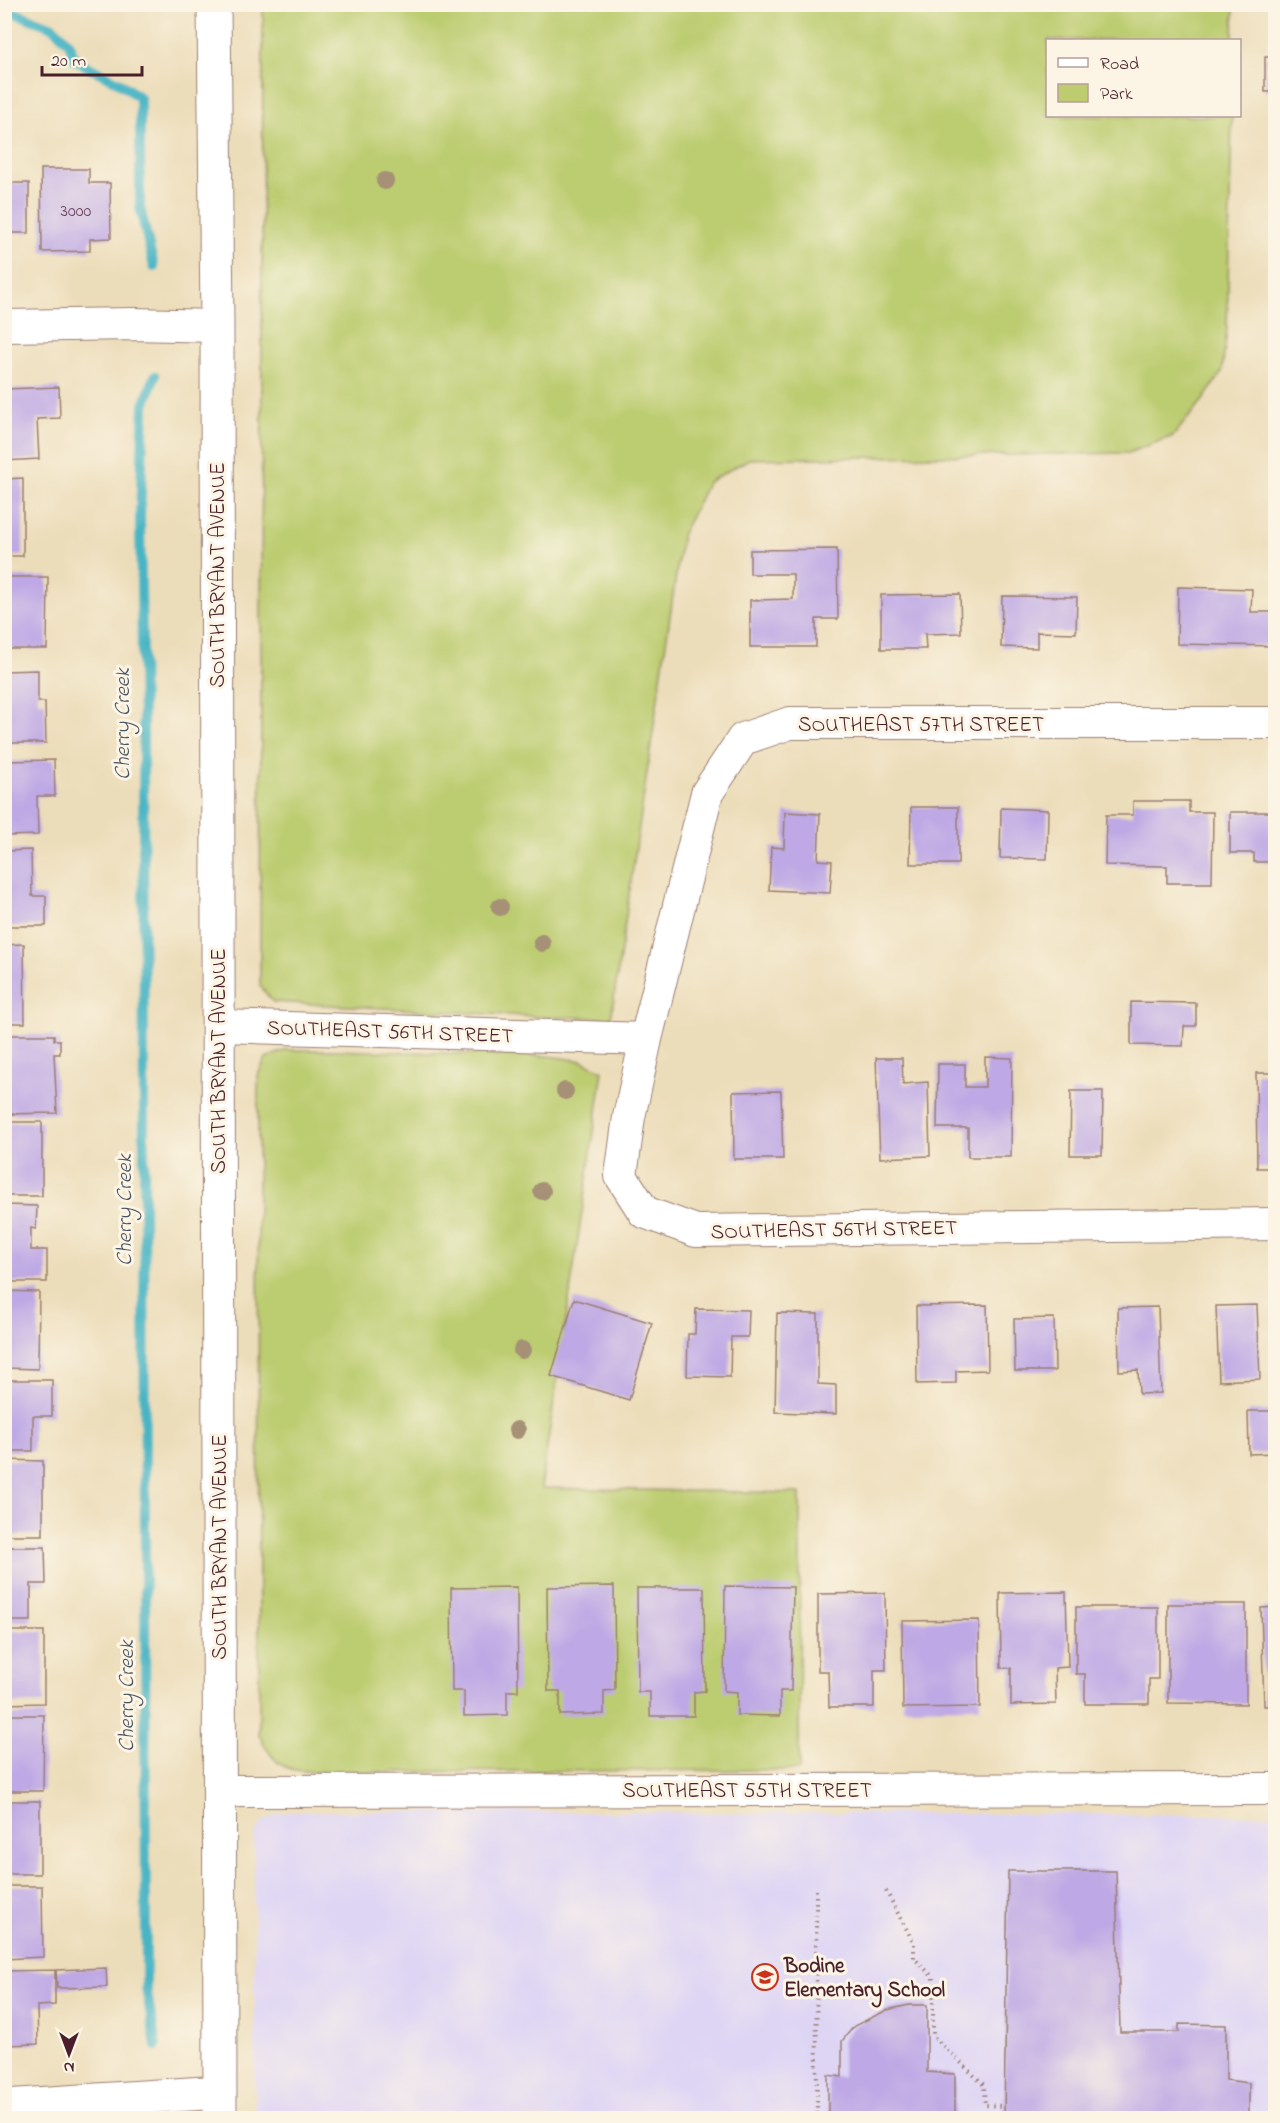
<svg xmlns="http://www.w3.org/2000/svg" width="1280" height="2123" font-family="'Indie Flower',sans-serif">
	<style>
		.built { fill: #ded5f5 }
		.green { fill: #bccc6f; stroke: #83764d; stroke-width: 1.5 }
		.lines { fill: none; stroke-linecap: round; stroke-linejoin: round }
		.stream { stroke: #48b5c4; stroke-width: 10 }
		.building { fill: #bea8e5 }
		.street-casing { stroke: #9b7e72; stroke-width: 34 }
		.secondary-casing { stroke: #9b7e72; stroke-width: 35 }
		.path { stroke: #9b7e72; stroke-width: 4; stroke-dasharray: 1.5 4.5; stroke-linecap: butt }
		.street { stroke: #fff; stroke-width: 32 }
		.secondary { stroke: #fff; stroke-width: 33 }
		.tree { fill: #a69176 }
		.labels { text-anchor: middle; stroke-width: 6; stroke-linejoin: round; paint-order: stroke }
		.number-label { font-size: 18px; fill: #67415a }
		.street-label { font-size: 21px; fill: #4a1f2b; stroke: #fcf5e5 }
		.poi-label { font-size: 21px; font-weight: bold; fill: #4a1f2b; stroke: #fcf5e5; text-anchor: start }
		.water-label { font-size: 22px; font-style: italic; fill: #495461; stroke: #fcf5e5 }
	</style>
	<rect width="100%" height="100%" fill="#fcf5e5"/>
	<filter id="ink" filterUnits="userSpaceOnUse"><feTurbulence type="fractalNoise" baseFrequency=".0167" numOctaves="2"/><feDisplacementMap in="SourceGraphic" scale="12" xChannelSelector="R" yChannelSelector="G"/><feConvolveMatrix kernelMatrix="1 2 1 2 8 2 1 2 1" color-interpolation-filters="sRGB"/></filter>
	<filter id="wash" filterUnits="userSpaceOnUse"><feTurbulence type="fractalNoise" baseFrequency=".008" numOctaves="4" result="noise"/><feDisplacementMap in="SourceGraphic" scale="24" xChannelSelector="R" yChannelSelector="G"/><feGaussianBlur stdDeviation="1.35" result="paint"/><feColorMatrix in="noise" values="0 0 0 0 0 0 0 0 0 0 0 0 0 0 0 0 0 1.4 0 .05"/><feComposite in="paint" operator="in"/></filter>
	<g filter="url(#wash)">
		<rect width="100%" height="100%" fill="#ecddba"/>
		<!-- built -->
		<path class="built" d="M 298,1811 L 1275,1815 L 1275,2118 L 255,2118 L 254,1836 L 261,1824 L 269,1818 L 281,1813 Z"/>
		<!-- green -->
		<path class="green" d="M 263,5 L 1234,5 L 1233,40 L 1048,40 L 1048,116 L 1232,116 L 1227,329 L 1222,372 L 1203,400 L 1173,436 L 1128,453 L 749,459 L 708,482 L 682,534 L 611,1018 L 543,1017 L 273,1002 L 260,986 Z
			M 287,1050 L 332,1050 L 549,1056 L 583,1061 L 603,1071 L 541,1488 L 800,1493 L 799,1770 L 316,1772 C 281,1770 276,1766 259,1735 L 258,1075 L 266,1058 Z"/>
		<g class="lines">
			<!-- stream -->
			<path class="stream" d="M 4,9 L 53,27 L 69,43 L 75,60 L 120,83 L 140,98 L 140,208 L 154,267
				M 155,376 L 144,405 L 140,518 L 143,719 L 146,1987 L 156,2046"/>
		</g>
		<g id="blocks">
			<!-- building -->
			<path class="building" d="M 1265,57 L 1276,57 L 1276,92 L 1265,92 Z
				M 41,169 L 89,169 L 89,183 L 110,183 L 111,238 L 90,239 L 90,251 L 42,252 Z
				M 4,183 L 29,183 L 29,233 L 7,233 L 7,251 L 4,251 Z
				M 59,387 L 60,418 L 37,419 L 39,459 L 4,461 L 4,389 Z
				M 23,478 L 23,556 L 5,556 L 5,479 Z
				M 837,549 L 838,619 L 816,619 L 816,647 L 750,647 L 750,600 L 793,599 L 793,574 L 750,574 L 750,550 Z
				M 4,577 L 48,577 L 47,649 L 4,649 Z
				M 1178,587 L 1252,589 L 1251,612 L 1276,612 L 1276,646 L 1177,644 Z
				M 960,594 L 961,633 L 925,634 L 926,649 L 881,649 L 881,595 Z
				M 1002,596 L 1077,597 L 1076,633 L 1037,632 L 1037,648 L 1001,647 Z
				M 38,670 L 38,702 L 45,702 L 46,743 L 4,743 L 4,671 Z
				M 54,760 L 55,796 L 37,796 L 38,835 L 5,836 L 5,761 Z
				M 1133,801 L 1189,801 L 1189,812 L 1213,812 L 1212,883 L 1167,883 L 1167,866 L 1105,865 L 1106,815 L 1133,815 Z
				M 911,807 L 958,807 L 958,864 L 910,864 Z
				M 1001,808 L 1048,810 L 1047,859 L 1000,858 Z
				M 785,812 L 820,814 L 818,860 L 832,861 L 830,893 L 769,890 L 771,847 L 784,848 Z
				M 1230,812 L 1276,812 L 1276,862 L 1254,862 L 1254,853 L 1230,853 Z
				M 31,850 L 32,896 L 46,896 L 46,926 L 4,926 L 4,851 Z
				M 24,944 L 25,1023 L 4,1023 L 4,945 Z
				M 1131,1002 L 1196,1003 L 1196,1026 L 1184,1026 L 1183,1046 L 1131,1045 Z
				M 4,1035 L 54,1035 L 54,1040 L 60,1040 L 60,1054 L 54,1054 L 57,1113 L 4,1114 Z
				M 985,1057 L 1012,1058 L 1011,1157 L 968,1157 L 968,1128 L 937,1128 L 938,1064 L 965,1064 L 965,1087 L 985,1087 Z
				M 876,1058 L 902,1058 L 903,1084 L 928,1082 L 930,1156 L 880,1158 Z
				M 1256,1073 L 1276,1073 L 1276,1168 L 1257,1168 Z
				M 781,1091 L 783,1159 L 734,1159 L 733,1092 Z
				M 1071,1091 L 1103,1091 L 1102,1155 L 1070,1155 Z
				M 4,1122 L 42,1122 L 42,1196 L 4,1196 Z
				M 5,1205 L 37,1206 L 36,1229 L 31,1228 L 31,1250 L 47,1250 L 47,1282 L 5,1282 Z
				M 4,1291 L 39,1292 L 38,1369 L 4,1368 Z
				M 574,1299 L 652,1323 L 629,1400 L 551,1376 Z
				M 987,1305 L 988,1370 L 956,1371 L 956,1383 L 917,1384 L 916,1306 Z
				M 1257,1305 L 1260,1379 L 1219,1381 L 1216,1306 Z
				M 1158,1307 L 1161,1393 L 1139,1394 L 1138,1370 L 1119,1371 L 1118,1308 Z
				M 696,1309 L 749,1310 L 748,1337 L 731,1337 L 730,1377 L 687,1376 L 688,1334 L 695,1334 Z
				M 777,1313 L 818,1314 L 818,1384 L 836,1385 L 836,1414 L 775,1412 Z
				M 1054,1318 L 1055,1371 L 1015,1371 L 1014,1319 Z
				M 4,1380 L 52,1380 L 52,1416 L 33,1416 L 33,1451 L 4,1451 Z
				M 1248,1411 L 1276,1411 L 1276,1453 L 1249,1454 Z
				M 5,1460 L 43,1461 L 43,1535 L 5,1535 Z
				M 4,1547 L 45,1547 L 46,1584 L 31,1584 L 31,1621 L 4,1621 Z
				M 614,1586 L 615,1690 L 604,1691 L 604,1714 L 560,1715 L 560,1691 L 548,1691 L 547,1587 Z
				M 725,1586 L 793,1587 L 791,1691 L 780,1691 L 780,1716 L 737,1715 L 737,1692 L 724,1691 Z
				M 517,1587 L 518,1691 L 507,1691 L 507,1715 L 464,1716 L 464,1691 L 452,1691 L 451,1588 Z
				M 637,1588 L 704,1588 L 705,1691 L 694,1692 L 694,1716 L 650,1716 L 650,1692 L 638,1692 Z
				M 1066,1592 L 1068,1667 L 1055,1668 L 1056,1704 L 1011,1705 L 1011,1668 L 1001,1668 L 1000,1593 Z
				M 885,1593 L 886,1670 L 874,1670 L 874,1707 L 829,1707 L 828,1671 L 818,1671 L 818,1594 Z
				M 1168,1604 L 1246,1604 L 1246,1704 L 1168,1703 Z
				M 1076,1607 L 1158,1607 L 1158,1679 L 1149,1679 L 1149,1704 L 1085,1704 L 1085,1674 L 1076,1674 Z
				M 1276,1607 L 1276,1706 L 1264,1706 L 1261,1608 Z
				M 979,1620 L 980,1707 L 903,1708 L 902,1621 Z
				M 4,1631 L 44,1631 L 44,1703 L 4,1704 Z
				M 4,1715 L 44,1715 L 43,1791 L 4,1791 Z
				M 4,1801 L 40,1801 L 40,1874 L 4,1874 Z
				M 1008,1871 L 1116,1871 L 1120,2032 L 1179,2032 L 1179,2024 L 1226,2025 L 1226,2080 L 1249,2083 L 1249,2118 L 981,2118 L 981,2117 L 1004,2115 Z
				M 4,1886 L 42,1886 L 43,1957 L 4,1959 Z
				M 106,1968 L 107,1987 L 57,1988 L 56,1970 Z
				M 55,1970 L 55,2005 L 37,2006 L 38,2044 L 4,2045 L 4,1971 Z
				M 909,2005 L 927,2005 L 927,2072 L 955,2074 L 955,2118 L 828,2118 L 828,2075 L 842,2077 L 842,2041 L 854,2026 L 887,2010 Z"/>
		</g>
	</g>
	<g filter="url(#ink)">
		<use href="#blocks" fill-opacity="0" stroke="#9b7e72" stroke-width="1.5"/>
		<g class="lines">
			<defs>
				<path id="street" d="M 4,326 L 133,324 L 217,326
					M 218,1026 L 646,1039 L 629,1117 L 621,1176 L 644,1212 L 696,1231 L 1276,1224
					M 646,1039 L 707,793 L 743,739 L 790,723 L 1276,723
					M 219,1791 L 1276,1789"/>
				<path id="secondary" d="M 214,4 L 217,326 L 220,2118
					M 4,2106 L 220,2092"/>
			</defs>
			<!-- street casing -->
			<use href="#street" class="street-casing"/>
			<!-- secondary casing -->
			<use href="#secondary" class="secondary-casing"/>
			<!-- path -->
			<path class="path" d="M 816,1890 L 817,2118
				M 886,1891 L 914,1943 L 914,1958 L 933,1977 L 933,2036 L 984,2085 L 985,2105 L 1004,2106"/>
			<!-- street -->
			<use href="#street" class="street"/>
			<!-- secondary -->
			<use href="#secondary" class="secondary"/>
		</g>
		<!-- trees -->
		<g class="tree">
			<circle cx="385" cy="181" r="9"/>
			<circle cx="500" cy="907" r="9"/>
			<circle cx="542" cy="943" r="9"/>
			<circle cx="565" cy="1091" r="9"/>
			<circle cx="542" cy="1191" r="9"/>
			<circle cx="522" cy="1350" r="9"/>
			<circle cx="517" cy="1430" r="9"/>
		</g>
	</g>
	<!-- icons -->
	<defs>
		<symbol id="school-ring" viewBox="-11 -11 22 22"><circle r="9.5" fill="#fcf5e5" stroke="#c8321e" stroke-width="1.5"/><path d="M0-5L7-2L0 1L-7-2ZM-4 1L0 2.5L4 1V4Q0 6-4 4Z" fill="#c8321e"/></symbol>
	</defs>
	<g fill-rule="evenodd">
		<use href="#school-ring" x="750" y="1962" width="30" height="30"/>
	</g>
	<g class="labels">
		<!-- number labels -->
		<g class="number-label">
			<text x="76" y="216">3000</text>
		</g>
		<!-- street labels -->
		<g class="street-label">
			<text transform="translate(217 575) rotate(-90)" y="7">SOUTH BRYANT AVENUE</text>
			<text x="921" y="731">SOUTHEAST 57TH STREET</text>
			<text transform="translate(390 1031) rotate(2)" y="7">SOUTHEAST 56TH STREET</text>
			<text transform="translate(218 1061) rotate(-90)" y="7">SOUTH BRYANT AVENUE</text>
			<text transform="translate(834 1229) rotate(-1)" y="7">SOUTHEAST 56TH STREET</text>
			<text transform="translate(219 1547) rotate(-90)" y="7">SOUTH BRYANT AVENUE</text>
			<text x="747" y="1797">SOUTHEAST 55TH STREET</text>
		</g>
		<!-- poi labels -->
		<g class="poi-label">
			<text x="784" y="1972">Bodine<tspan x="784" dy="24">Elementary School</tspan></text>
		</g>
		<!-- water labels -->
		<g class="water-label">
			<text transform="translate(121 724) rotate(-90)" y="8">Cherry Creek</text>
			<text transform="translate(123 1210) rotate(-90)" y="8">Cherry Creek</text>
			<text transform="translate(125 1696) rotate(-90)" y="8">Cherry Creek</text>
		</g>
	</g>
	<!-- margin -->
	<rect width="1280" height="2123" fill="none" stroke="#fcf5e5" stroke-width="24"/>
	<!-- legend -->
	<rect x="1046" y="39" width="195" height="78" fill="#fcf5e5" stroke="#b59f9b" stroke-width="1.5"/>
	<rect x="1058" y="58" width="30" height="9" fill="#ffffff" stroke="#b59f9b" stroke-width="1.5"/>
	<text x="1100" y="69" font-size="18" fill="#4a1f2b">Road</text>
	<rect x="1058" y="84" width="30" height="18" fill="#bccc6f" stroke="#b59f9b" stroke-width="1.5"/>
	<text x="1100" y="99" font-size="18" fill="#4a1f2b">Park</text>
	<!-- north arrow -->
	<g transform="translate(69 2054) rotate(180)" stroke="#fcf5e5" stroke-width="4.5" paint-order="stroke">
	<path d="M0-4.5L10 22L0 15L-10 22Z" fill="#4a1f2b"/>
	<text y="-9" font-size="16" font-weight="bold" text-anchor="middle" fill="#4a1f2b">N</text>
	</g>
	<!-- scale -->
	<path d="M42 66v9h100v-9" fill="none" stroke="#4a1f2b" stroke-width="3"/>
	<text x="51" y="66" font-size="18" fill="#4a1f2b" stroke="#fcf5e5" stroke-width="4.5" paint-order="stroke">20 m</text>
</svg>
